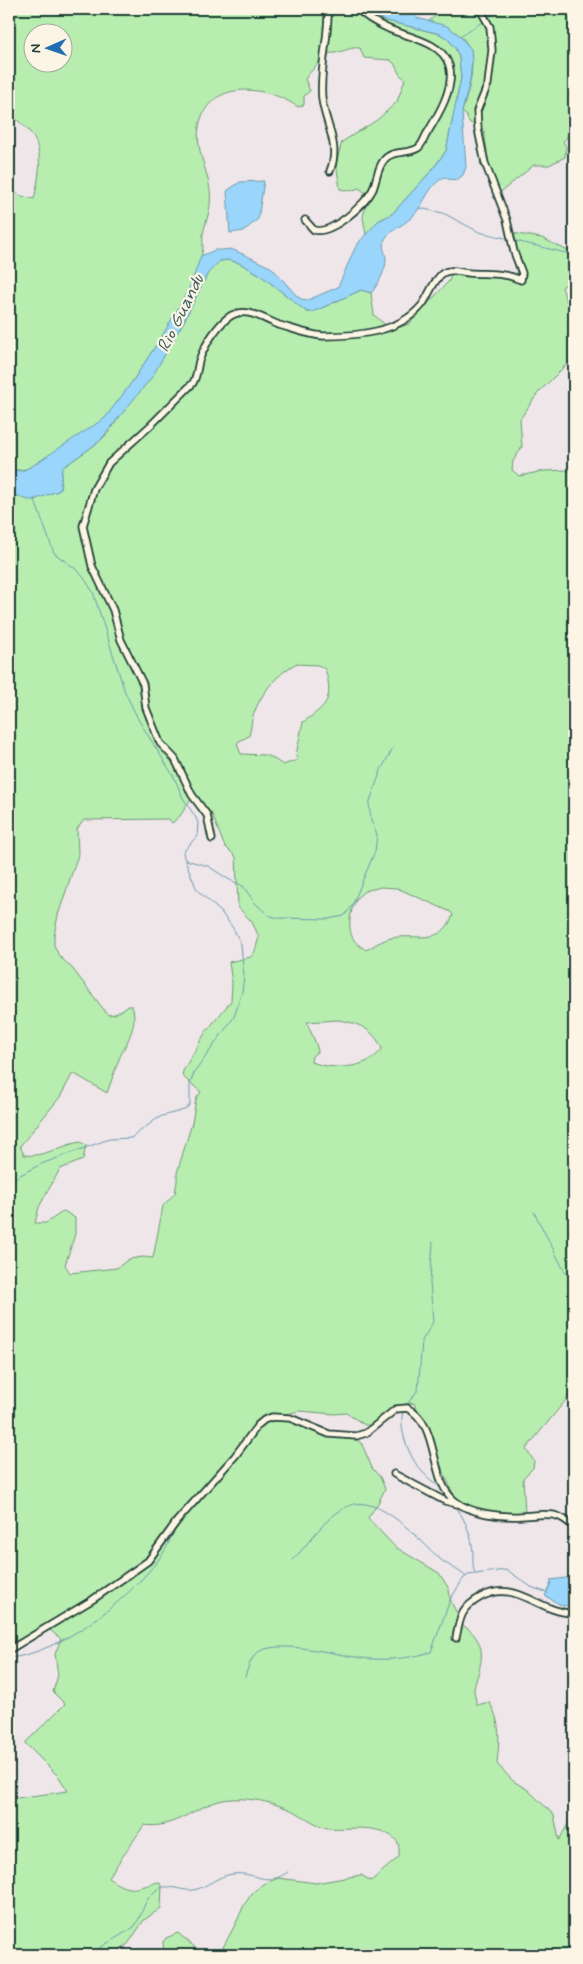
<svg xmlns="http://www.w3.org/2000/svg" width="583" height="1964" font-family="Mynerve,sans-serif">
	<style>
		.green { fill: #b7eeb0; stroke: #6b9672; fill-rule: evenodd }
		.water { fill: #9ad6fb; stroke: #6999ab }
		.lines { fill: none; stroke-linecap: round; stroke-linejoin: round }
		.stream { stroke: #6999ab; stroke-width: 1 }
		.river { stroke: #9ad6fb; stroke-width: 9 }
		.minor-casing { stroke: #1f3d34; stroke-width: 9 }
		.minor { stroke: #fcf5e5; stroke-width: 5.5 }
		.labels { text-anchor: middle; stroke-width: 4.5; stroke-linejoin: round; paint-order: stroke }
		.water-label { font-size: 18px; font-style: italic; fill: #385c5c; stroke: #fcf5e5 }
	</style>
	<rect width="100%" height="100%" fill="#efe6ea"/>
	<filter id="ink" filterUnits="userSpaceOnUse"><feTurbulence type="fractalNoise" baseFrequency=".02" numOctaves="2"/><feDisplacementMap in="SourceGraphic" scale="10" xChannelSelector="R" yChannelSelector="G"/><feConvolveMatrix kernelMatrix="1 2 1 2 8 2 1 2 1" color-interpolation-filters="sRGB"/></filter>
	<g filter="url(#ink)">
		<!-- green -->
		<path class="green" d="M 9,9 L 364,9 L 383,20 L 440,34 L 448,39 L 455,48 L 459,57 L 461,78 L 446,151 L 432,170 L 392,214 L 378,221 L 366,235 L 363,217 L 368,195 L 359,188 L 350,191 L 340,189 L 336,163 L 342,142 L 377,120 L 397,102 L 405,79 L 400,75 L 394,63 L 390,60 L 364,58 L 360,48 C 347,46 338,57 324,52 C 320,64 311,70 305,79 L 310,91 L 304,96 L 304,105 L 298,107 C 271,88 218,78 202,116 C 189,149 214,173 210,205 C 209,215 205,224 203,234 C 202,240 204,247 202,253 C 191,296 164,333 140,370 C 131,383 116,408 104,419 C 91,430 75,439 60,448 C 47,458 31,472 13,470 L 9,460 L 9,189 L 21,196 L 34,199 C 39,178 45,149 29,131 C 23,124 15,119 9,112 ZM 32,32 L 62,32 L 62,62 L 32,62 Z
			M 435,9 L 574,9 L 574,128 L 563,142 L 566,147 L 565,157 L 549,165 L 534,165 L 497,195 L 480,163 L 487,151 L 484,131 L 469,122 L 466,115 L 462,112 C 469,89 482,51 458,34 C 450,28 438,25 429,21 L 434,17 Z
			M 512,233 L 542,238 L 574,254 L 574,279 L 562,287 L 566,300 L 574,310 L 574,357 L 538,393 L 520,419 L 522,447 L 513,461 L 512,470 L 519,476 L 544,471 L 569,470 L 574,475 L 574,1390 L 526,1449 L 534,1461 L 533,1468 L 523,1478 L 525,1514 L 488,1511 L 457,1503 L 414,1403 L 394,1406 L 370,1425 L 365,1425 L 346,1413 L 335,1414 L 300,1411 L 285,1414 L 295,1421 L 326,1432 L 349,1433 L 362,1444 L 372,1468 L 380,1477 L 385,1489 L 377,1505 L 368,1518 L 395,1547 L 439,1573 L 449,1589 L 450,1599 L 459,1618 L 459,1623 C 476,1632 485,1646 480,1666 C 479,1674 475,1681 474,1689 C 474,1694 476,1700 477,1705 L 489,1702 C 502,1722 499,1742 497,1764 L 513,1781 L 528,1790 L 554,1815 L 559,1840 L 574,1813 L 574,1955 L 219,1955 L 237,1921 L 244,1905 L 253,1892 L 264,1884 L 278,1878 L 316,1883 L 361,1875 L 371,1881 L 399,1857 C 399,1850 400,1844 395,1839 C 377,1823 350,1830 328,1828 C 317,1826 307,1818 297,1813 C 275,1802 247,1796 223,1800 C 195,1806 173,1830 144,1825 L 108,1878 C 130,1893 134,1889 158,1882 L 162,1885 L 161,1908 L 144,1920 L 128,1944 L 113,1954 L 106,1955 L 9,1955 L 9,1799 L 68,1791 L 59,1777 L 25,1743 L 65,1704 L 53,1692 L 58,1675 L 55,1654 L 61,1639 L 45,1626 L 9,1647 L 9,1288 L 10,1285 L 9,1283 L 9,488 L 13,494 L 34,499 L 60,490 L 62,468 L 99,442 L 109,432 L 183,323 L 208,273 L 220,261 L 229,260 L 239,263 L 259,274 L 307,312 L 313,312 L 361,290 L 371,293 L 374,315 L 389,328 L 395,329 L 409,324 L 449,281 L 453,269 L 518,277 L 510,248 ZM 295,664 L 318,665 L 325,669 C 334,699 327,706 303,722 L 296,755 L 297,760 L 283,765 L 271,757 L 264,755 L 241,754 L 237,744 L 239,741 L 249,736 C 251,729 251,722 253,716 C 260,694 276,675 295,664 ZM 194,794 L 212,814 L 224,845 L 236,857 L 238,907 L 252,922 L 259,937 L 255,951 L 251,957 L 229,962 L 232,983 L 231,1001 L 205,1033 L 183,1071 L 182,1076 L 201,1092 L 196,1099 L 192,1123 L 177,1173 L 177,1181 L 175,1193 L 163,1206 L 153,1258 L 143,1257 L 129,1259 L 117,1268 L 70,1273 L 65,1265 L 75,1234 L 75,1218 L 64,1211 L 46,1223 L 35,1223 L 39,1207 L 60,1169 L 83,1160 L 86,1145 L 80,1142 C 62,1145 42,1158 24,1155 L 20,1146 L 60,1097 L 73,1073 L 107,1093 C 111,1082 115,1070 119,1059 C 126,1042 139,1026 132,1006 L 128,1006 L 115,1014 L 108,1015 L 72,968 L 59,956 L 54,945 L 54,936 L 58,915 L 78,855 L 77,829 L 84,820 L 169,819 L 172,823 L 180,816 ZM 380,887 L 397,888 L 451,912 L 453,915 C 441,947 417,933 391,938 C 382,940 374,946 366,950 C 362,947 356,944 354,940 C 345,927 351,899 365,891 C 369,889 376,889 380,887 ZM 338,1020 C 358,1023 374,1029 382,1049 C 367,1070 333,1070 311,1062 L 312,1056 L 318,1051 C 316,1041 310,1032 307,1022 Z
			M 178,1933 L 204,1955 L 164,1955 L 163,1942 L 166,1938 Z"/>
		<!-- water -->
		<path class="water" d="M 364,9 L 383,9 L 447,26 L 458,34 L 471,49 L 472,61 L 470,81 L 462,112 L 466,167 L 463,175 L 457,180 L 448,179 L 445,177 C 429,184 425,203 414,215 C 406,224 389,231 385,239 C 381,246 385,251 386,258 C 387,268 378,285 371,293 L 361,290 L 313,312 L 307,312 L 259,274 L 239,263 L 229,260 L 220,261 L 208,273 L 183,323 L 152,377 L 99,442 L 62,468 L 60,490 L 34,500 L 28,500 L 13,494 L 9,488 L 9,460 L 13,470 L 22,471 L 32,466 L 105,418 L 132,382 L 162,336 L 189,289 L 201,256 L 215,250 L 223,250 L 231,249 L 245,255 L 272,268 L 296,295 L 301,299 L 308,300 L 338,287 L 355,248 L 360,241 L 378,221 L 392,214 L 432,170 L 446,151 L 461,78 L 459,57 L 455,48 L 448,39 L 440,34 L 383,20 Z
			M 264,181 L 258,219 L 244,231 L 230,233 L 227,191 L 240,182 Z
			M 574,1577 L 574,1607 L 561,1605 L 545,1596 L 551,1583 L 550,1580 Z"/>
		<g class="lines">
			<!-- stream -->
			<path class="stream" d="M 564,9 L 574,13
				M 488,18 L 502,9
				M 460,36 L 484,21
				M 419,208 L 443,213 L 479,232 L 505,238
				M 516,241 L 574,255
				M 186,860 L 208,866 L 228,879 L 243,886 L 255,903 L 268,915 L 278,918 L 328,919 L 344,916 L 352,906 L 375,851 L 377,835 L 371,820 L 369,804 L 381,770 L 394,746
				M 9,1181 L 41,1164 L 109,1139 L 131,1138 L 155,1120 L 162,1116 L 184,1110 L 190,1105 L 190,1084 L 194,1073 L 234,1017 L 242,992 L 244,976 L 241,944 L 233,928 L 221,912 L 197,890 L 184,857 L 183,852 L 197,836 L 198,823 L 196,818 L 183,798 L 174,777 L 139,721 L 125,692 L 93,592 L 84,578 L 77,570 L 54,553 L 34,498
				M 534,1212 L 565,1272 L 574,1283
				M 406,1406 L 418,1390 L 422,1341 L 433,1322 L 430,1282 L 433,1242
				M 403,1412 C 398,1429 409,1455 419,1468 C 426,1477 435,1483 443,1490
				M 457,1508 C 466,1522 472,1536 473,1553 C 473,1560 472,1566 475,1573
				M 293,1560 C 310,1542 325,1517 348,1506 C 379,1492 420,1541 440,1559 C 448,1566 458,1569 466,1577
				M 9,1658 C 62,1653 131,1598 162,1555 C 167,1548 170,1539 174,1531 C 183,1516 197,1504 209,1490
				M 245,1677 C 248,1668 251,1656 260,1651 C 284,1639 343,1657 371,1659 C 392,1660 411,1658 431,1652 L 450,1600 L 463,1579 L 468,1575 L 505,1570 L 510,1572 L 531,1587 L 548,1593
				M 88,1955 L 134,1927 C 142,1916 143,1902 153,1893 C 166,1880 179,1892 193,1890 C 207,1888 218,1875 233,1874 C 255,1871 266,1888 288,1872
				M 369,1955 C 381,1947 391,1950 405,1955"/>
			<!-- river -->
			<path class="river" d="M 385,9 L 412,18"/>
			<defs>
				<path id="minor" d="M 328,9 C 329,38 319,70 322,99 C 325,124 341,145 330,171
					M 305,220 L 314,230 C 331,235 366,204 373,189 C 377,179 377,169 384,160 C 393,149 407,155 418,148 C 422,145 424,139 426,135 C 437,117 456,87 449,65 C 442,42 408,37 389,29 C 378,24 366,18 358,9
					M 212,839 L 207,815 L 192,795 L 175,759 L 160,743 L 146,708 L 143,684 L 121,640 L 113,610 L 92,566 L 83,526 L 94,489 L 109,463 L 151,425 L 193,383 C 197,376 197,369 199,361 C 204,346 218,323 232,315 C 248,307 265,320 279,325 C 293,329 309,335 323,336 C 357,336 399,333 422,305 C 429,296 433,280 443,273 C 445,272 447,271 450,271 C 456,270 463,273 469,273 C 480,274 492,273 503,275 C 509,275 515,278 521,280 L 522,273 L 514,252 L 507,220 L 485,163 L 478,129 L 477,111 L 488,84 L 492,50 L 490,27 L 480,9
					M 394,1474 L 445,1501 L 457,1504
					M 456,1638 C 460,1617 461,1608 481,1597 C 517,1578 540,1614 574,1613
					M 9,1650 L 92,1600 L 148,1561 L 177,1521 L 235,1456 L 258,1425 L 264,1420 L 272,1417 L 290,1418 L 329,1434 L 356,1436 L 366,1433 L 396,1409 L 407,1408 C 441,1425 428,1480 455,1501 C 471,1514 501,1517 521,1516 C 542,1515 558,1509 574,1528"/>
			</defs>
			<!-- minor casing -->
			<use href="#minor" class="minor-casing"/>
			<!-- minor -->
			<use href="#minor" class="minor"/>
		</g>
	</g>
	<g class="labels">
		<!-- water labels -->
		<g class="water-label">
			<text transform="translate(180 313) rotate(-64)" y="6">Rio Guandu</text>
		</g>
	</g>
	<!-- margin -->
	<rect width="583" height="1964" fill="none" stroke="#fcf5e5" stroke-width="30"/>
	<rect x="15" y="15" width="553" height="1934" fill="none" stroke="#1f3d34" stroke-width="2" filter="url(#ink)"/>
	<!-- north arrow -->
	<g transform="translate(48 48) rotate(268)"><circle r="24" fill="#fcf5e5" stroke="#a4ab9e"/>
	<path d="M0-4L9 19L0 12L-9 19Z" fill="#1f6fb2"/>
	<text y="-8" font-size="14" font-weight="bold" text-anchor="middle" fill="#1f3d34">N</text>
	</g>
</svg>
